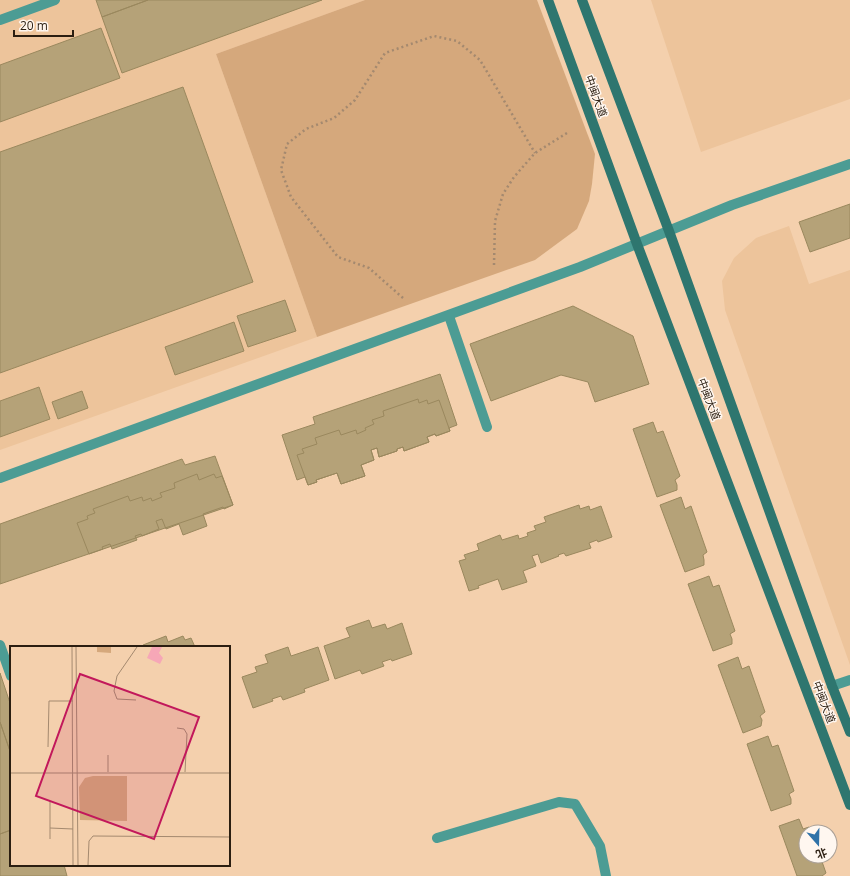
<svg xmlns="http://www.w3.org/2000/svg" width="850" height="876" font-family="'Open Sans','Noto Sans SC',sans-serif">
	<style>
		.built { fill: #edc49b }
		.green { fill: #d5a87c }
		.building { fill: #b5a278; stroke: #9a885e }
		.lines { fill: none; stroke-linecap: round; stroke-linejoin: round }
		.path { stroke: #a4896f; stroke-width: 2.5; stroke-dasharray: 2 3; stroke-linecap: butt }
		.lane { stroke: #4c9c94; stroke-width: 10 }
		.street { stroke: #4c9c94; stroke-width: 10 }
		.secondary { stroke: #2e766f; stroke-width: 10 }
		.labels { text-anchor: middle; stroke-width: 3; stroke-linejoin: round; paint-order: stroke }
		.street-label { font-size: 11px; fill: #2b1e11; stroke: #fff7f0 }
		.inset-road { fill: none; stroke: #a4896f; stroke-width: 1 }
		.view { fill: #c2185b; fill-opacity: 0.15; stroke: #c2185b; stroke-width: 2 }
		.inset-edge { fill: none; stroke: #2b1e11; stroke-width: 2 }
	</style>
	<rect width="100%" height="100%" fill="#f4d0ad"/>
	<!-- built -->
	<path class="built" d="M 0,0 L 365,0 L 216,54 L 317,337 L 0,450 Z
		M 651,0 L 850,0 L 850,99 L 701,152 Z
		M 789,226 L 809,284 L 850,270 L 850,665 L 725,310 L 722,281 L 734,258 L 756,238 Z"/>
	<!-- green -->
	<path class="green" d="M 365,0 L 537,0 L 595,154 L 592,184 L 589,201 L 577,229 L 535,260 L 317,337 L 216,54 Z"/>
	<!-- building -->
	<path class="building" d="M 96,0 L 148,0 L 102,17 Z
		M 148,0 L 322,0 L 122,73 L 102,17 Z
		M 101,28 L 120,78 L 0,122 L 0,65 Z
		M 183,87 L 253,282 L 0,373 L 0,152 Z
		M 850,204 L 850,238 L 810,252 L 799,222 Z
		M 285,300 L 296,331 L 248,347 L 237,316 Z
		M 573,306 L 633,336 L 649,384 L 595,402 L 588,382 L 561,375 L 491,401 L 470,344 Z
		M 234,322 L 244,351 L 175,375 L 165,347 Z
		M 440,374 L 457,425 L 449,428 L 450,431 L 436,436 L 435,434 L 427,437 L 429,442 L 404,451 L 403,447 L 397,449 L 397,451 L 379,457 L 377,448 L 371,450 L 374,460 L 361,465 L 365,476 L 341,484 L 337,473 L 316,480 L 317,482 L 308,485 L 305,477 L 297,480 L 282,435 L 315,424 L 313,417 Z
		M 39,387 L 50,419 L 0,437 L 0,401 Z
		M 82,391 L 88,408 L 58,419 L 52,402 Z
		M 418,399 L 419,403 L 427,400 L 428,404 L 439,400 L 450,431 L 436,436 L 435,434 L 427,437 L 429,442 L 404,451 L 403,447 L 397,449 L 397,451 L 379,457 L 377,448 L 371,450 L 374,460 L 361,465 L 365,476 L 341,484 L 337,473 L 316,480 L 317,482 L 308,485 L 297,455 L 304,453 L 302,449 L 317,444 L 315,438 L 339,430 L 341,435 L 356,430 L 357,434 L 366,430 L 365,428 L 374,424 L 372,420 L 384,416 L 383,411 Z
		M 653,422 L 657,433 L 663,431 L 680,476 L 675,480 L 677,485 L 677,490 L 657,497 L 633,429 Z
		M 215,456 L 233,505 L 0,584 L 0,524 L 182,459 L 185,465 Z
		M 197,474 L 199,480 L 214,474 L 216,478 L 222,476 L 233,505 L 224,509 L 223,507 L 203,514 L 207,526 L 183,535 L 179,524 L 166,529 L 162,519 L 156,521 L 159,529 L 142,536 L 141,534 L 135,536 L 137,540 L 112,549 L 110,544 L 102,547 L 103,549 L 89,554 L 77,523 L 88,519 L 87,516 L 95,513 L 93,509 L 128,496 L 130,501 L 142,497 L 143,501 L 151,498 L 152,501 L 162,497 L 160,493 L 175,488 L 174,483 Z
		M 681,497 L 685,509 L 691,506 L 707,552 L 703,555 L 704,560 L 704,565 L 685,572 L 660,505 Z
		M 579,505 L 580,509 L 589,506 L 590,510 L 601,506 L 612,537 L 598,542 L 597,540 L 589,543 L 591,548 L 566,556 L 564,553 L 558,555 L 559,556 L 541,563 L 538,554 L 532,556 L 536,566 L 523,571 L 527,582 L 502,590 L 498,579 L 478,586 L 479,588 L 469,591 L 459,561 L 466,559 L 464,555 L 479,550 L 477,544 L 500,535 L 502,540 L 518,535 L 519,539 L 528,536 L 527,533 L 536,530 L 534,526 L 546,522 L 544,517 Z
		M 709,576 L 713,587 L 719,585 L 735,631 L 730,634 L 732,639 L 732,644 L 713,651 L 688,584 Z
		M 369,620 L 372,628 L 385,624 L 387,629 L 402,623 L 412,654 L 392,661 L 391,659 L 382,662 L 384,666 L 362,674 L 360,670 L 335,679 L 324,646 L 350,637 L 346,628 Z
		M 166,636 L 168,642 L 183,636 L 185,640 L 191,638 L 195,647 L 143,647 L 143,645 Z
		M 288,647 L 291,656 L 318,647 L 329,680 L 304,689 L 305,692 L 283,700 L 281,696 L 272,699 L 273,701 L 253,708 L 242,677 L 257,672 L 255,667 L 268,663 L 265,655 Z
		M 738,657 L 742,669 L 749,666 L 765,712 L 760,716 L 762,720 L 761,726 L 743,733 L 718,665 Z
		M 0,673 L 11,706 L 11,754 L 0,722 Z
		M 0,722 L 11,754 L 11,830 L 0,834 Z
		M 768,736 L 772,747 L 778,745 L 794,791 L 789,794 L 791,799 L 791,804 L 771,811 L 747,744 Z
		M 799,819 L 803,829 L 809,827 L 811,832 L 806,832 L 806,856 L 820,856 L 826,873 L 822,876 L 797,876 L 779,826 Z
		M 11,830 L 11,865 L 64,865 L 67,876 L 0,876 L 0,834 Z"/>
	<g class="lines">
		<!-- path -->
		<path class="path" d="M 494,265 L 495,221 L 503,194 L 514,177 L 535,153 L 567,133
			M 403,298 L 369,268 L 338,257 L 291,197 L 281,170 L 287,144 L 306,129 L 334,118 L 355,100 L 385,53 L 434,36 L 457,41 L 480,60 L 535,153"/>
		<!-- lane -->
		<path class="lane" d="M 0,20 L 55,0
			M 449,316 L 487,427
			M 0,645 L 11,676
			M 832,686 L 850,680
			M 437,838 L 559,802 L 575,804 L 600,846 L 606,876"/>
		<!-- street -->
		<path class="street" d="M 0,478 L 580,267 L 732,205 L 850,164"/>
		<!-- secondary -->
		<path class="secondary" d="M 548,0 L 637,244 L 850,805
			M 582,0 L 669,231 L 832,686 L 850,732"/>
	</g>
	<g class="labels">
		<!-- street labels -->
		<g class="street-label">
			<text transform="translate(596 96) rotate(70)" y="4">中闽大道</text>
			<text transform="translate(709 399) rotate(69)" y="4">中闽大道</text>
			<text transform="translate(824 702) rotate(69)" y="4">中闽大道</text>
		</g>
	</g>
	<!-- overview -->
	<g transform="translate(10 646)">
		<rect width="220" height="220" fill="#f4d0ad"/>
		<path d="M 87,1 L 101,1 L 101,7 L 87,6 ZM 83,130 L 117,130 L 117,175 L 70,174 L 69,141 L 75,132 Z" fill="#d5a87c"/>
		<path d="M 142,1 L 152,1 L 149,7 L 153,12 L 150,18 L 137,12 Z" fill="#f6a7b7"/>
		<path class="inset-road" d="M 62,1 L 63,219M 66,1 L 68,219M 0,32 L 0,69M 126,54 L 107,53 L 104,45 L 107,30 L 127,1M 167,82 L 174,83 L 177,88 L 175,126M 38,101 L 39,55 L 63,55M 98,126 L 98,109M 0,127 L 220,127M 40,182 L 63,183M 40,193 L 40,155M 78,219 L 79,195 L 83,190 L 220,191"/>
		<path class="view" d="M 70,28 L 189,71 L 144,193 L 26,150 Z"/>
		<rect width="220" height="220" class="inset-edge"/>
	</g>
	<!-- north arrow -->
	<g transform="translate(818 844) rotate(160)"><circle r="19" fill="#fff7f0" stroke="#aaa097"/>
	<path d="M0-3L7 15L0 10L-7 15Z" fill="#2f72a8"/>
	<text y="-6" font-size="11" font-weight="bold" text-anchor="middle" fill="#2b1e11">北</text>
	</g>
	<!-- scale -->
	<path d="M14 30v6h59v-6" fill="none" stroke="#2b1e11" stroke-width="2"/>
	<text x="20" y="30" font-size="12" fill="#2b1e11" stroke="#fff7f0" stroke-width="3" paint-order="stroke">20 m</text>
</svg>
